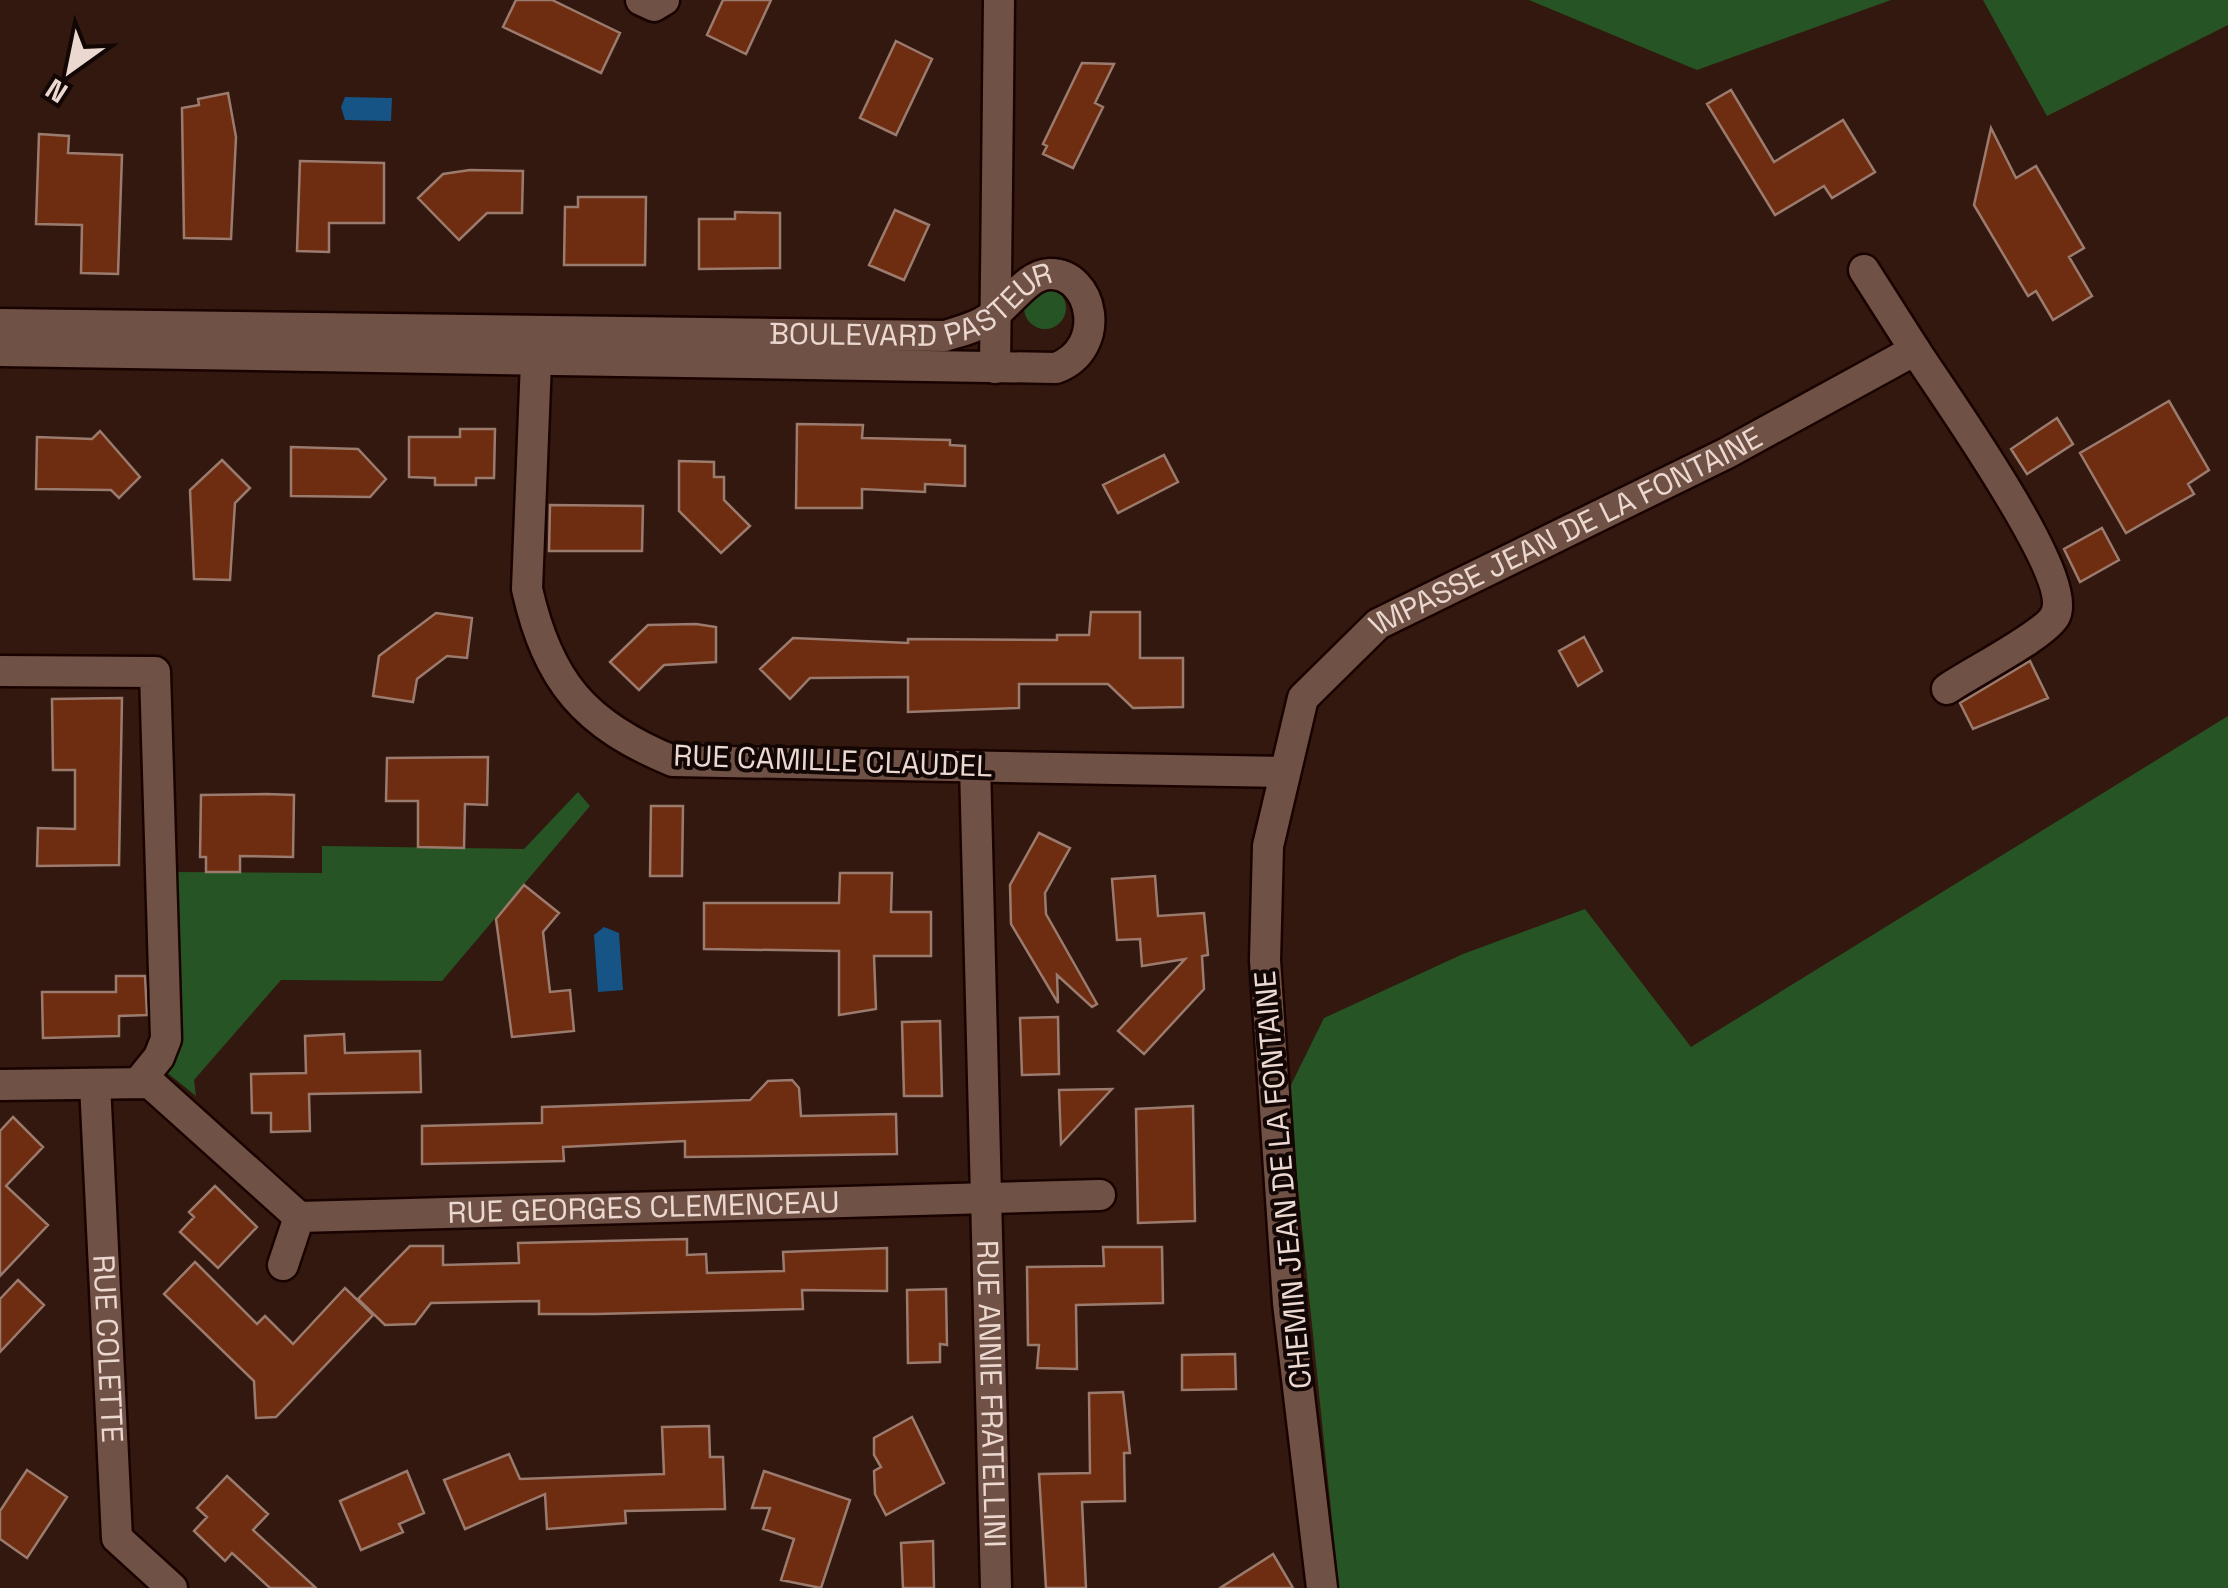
<svg xmlns="http://www.w3.org/2000/svg" width="2228" height="1588" font-family="'Space Grotesk',sans-serif">
	<style>
		.green { fill: #275425 }
		.water { fill: #155485 }
		.building { fill: #6e2c10; stroke: #9c7b6f; stroke-width: 2.5 }
		.lines { fill: none; stroke-linecap: round; stroke-linejoin: round }
		.minor-casing { stroke: #190300; stroke-width: 35 }
		.minor { stroke: #705145; stroke-width: 30 }
		.labels { text-anchor: middle; stroke-width: 8; stroke-linejoin: round; paint-order: stroke }
		.street-label { font-size: 30px; fill: #ebd8d1; stroke: #120704 }
	</style>
	<rect width="100%" height="100%" fill="#32180e"/>
	<!-- green -->
	<path class="green" d="M 1529,0 L 1891,0 L 1697,70 Z
		M 1983,0 L 2228,0 L 2228,25 L 2047,116 Z
		M1024 308a21 21 0 1 1 42 0a21 21 0 1 1-42 0Z
		M 2228,716 L 2228,1588 L 1339,1588 L 1288,1091 L 1324,1018 L 1463,954 L 1585,909 L 1691,1047 Z
		M 578,792 L 590,806 L 442,981 L 281,980 L 194,1080 L 196,1096 L 160,1067 L 170,872 L 322,873 L 322,846 L 524,849 Z"/>
	<!-- water -->
	<path class="water" d="M 345,97 L 392,98 L 391,121 L 345,120 L 341,107 Z
		M 604,927 L 619,933 L 623,990 L 598,992 L 594,935 Z"/>
	<!-- building -->
	<path class="building" d="M 516,0 L 552,0 L 620,33 L 601,73 L 503,27 Z
		M 723,0 L 771,0 L 746,54 L 707,35 Z
		M 896,41 L 932,59 L 896,135 L 860,118 Z
		M 1082,63 L 1114,64 L 1095,103 L 1103,107 L 1073,168 L 1043,154 L 1047,146 L 1043,144 Z
		M 1731,90 L 1774,162 L 1843,120 L 1875,172 L 1832,198 L 1824,186 L 1775,215 L 1707,104 Z
		M 228,93 L 236,137 L 231,239 L 184,238 L 182,108 L 199,105 L 198,99 Z
		M 1991,128 L 2016,178 L 2036,166 L 2084,248 L 2069,257 L 2092,296 L 2053,320 L 2036,291 L 2028,296 L 1974,205 Z
		M 39,134 L 69,136 L 68,153 L 122,155 L 118,274 L 81,273 L 82,225 L 36,224 Z
		M 300,161 L 384,163 L 384,223 L 329,223 L 329,252 L 297,251 Z
		M 470,170 L 523,171 L 522,213 L 487,213 L 459,240 L 418,198 L 443,174 Z
		M 578,197 L 646,197 L 645,265 L 564,265 L 565,207 L 578,207 Z
		M 895,210 L 929,225 L 904,280 L 869,265 Z
		M 735,212 L 780,213 L 780,268 L 699,269 L 699,219 L 735,219 Z
		M 2169,401 L 2209,470 L 2188,484 L 2194,494 L 2126,533 L 2080,453 Z
		M 2057,418 L 2073,444 L 2027,474 L 2011,449 Z
		M 797,424 L 863,425 L 862,438 L 950,440 L 950,445 L 965,446 L 965,486 L 925,484 L 925,492 L 862,489 L 862,508 L 796,508 Z
		M 460,429 L 495,429 L 494,478 L 476,478 L 476,485 L 435,485 L 435,478 L 409,477 L 409,437 L 460,437 Z
		M 100,431 L 140,477 L 119,498 L 111,490 L 36,489 L 37,437 L 92,439 Z
		M 291,447 L 358,449 L 386,479 L 370,497 L 291,496 Z
		M 1164,455 L 1178,482 L 1118,513 L 1103,485 Z
		M 222,460 L 250,488 L 235,503 L 230,580 L 194,579 L 190,490 Z
		M 679,461 L 714,462 L 714,477 L 724,477 L 724,500 L 750,526 L 721,553 L 679,511 Z
		M 550,505 L 643,506 L 642,551 L 549,551 Z
		M 2102,528 L 2119,560 L 2080,582 L 2064,549 Z
		M 1091,612 L 1140,612 L 1140,658 L 1183,658 L 1183,707 L 1133,708 L 1108,684 L 1019,684 L 1019,708 L 908,712 L 908,677 L 810,678 L 790,699 L 760,669 L 793,638 L 908,643 L 908,639 L 1057,640 L 1057,635 L 1089,635 Z
		M 436,613 L 472,618 L 467,658 L 447,656 L 417,679 L 413,702 L 373,696 L 379,656 Z
		M 696,624 L 716,627 L 716,662 L 664,665 L 639,690 L 610,662 L 648,625 Z
		M 1584,637 L 1602,671 L 1578,686 L 1559,651 Z
		M 2030,661 L 2048,698 L 1973,729 L 1960,703 Z
		M 122,698 L 119,865 L 37,866 L 38,828 L 75,829 L 75,770 L 53,770 L 52,699 Z
		M 488,757 L 487,805 L 465,804 L 464,848 L 418,847 L 418,801 L 386,801 L 387,758 Z
		M 267,794 L 294,795 L 293,857 L 240,856 L 240,872 L 206,872 L 206,857 L 200,857 L 201,795 Z
		M 651,806 L 683,806 L 682,876 L 650,876 Z
		M 1039,833 L 1070,848 L 1045,893 L 1046,914 L 1097,1004 L 1092,1007 L 1057,975 L 1058,1003 L 1011,924 L 1010,885 Z
		M 840,873 L 892,873 L 891,912 L 931,912 L 931,956 L 874,956 L 876,1009 L 839,1015 L 839,951 L 704,949 L 704,903 L 839,903 Z
		M 1155,876 L 1158,916 L 1204,913 L 1208,955 L 1202,956 L 1204,989 L 1144,1054 L 1118,1031 L 1185,959 L 1142,966 L 1140,939 L 1117,940 L 1112,879 Z
		M 524,885 L 559,913 L 543,932 L 550,992 L 570,990 L 574,1031 L 512,1037 L 496,919 Z
		M 116,976 L 145,976 L 147,1015 L 119,1016 L 119,1036 L 43,1038 L 42,992 L 116,992 Z
		M 1058,1017 L 1059,1074 L 1022,1075 L 1020,1018 Z
		M 940,1021 L 942,1096 L 904,1096 L 902,1022 Z
		M 344,1034 L 345,1053 L 420,1051 L 421,1092 L 309,1094 L 310,1131 L 271,1132 L 271,1113 L 252,1113 L 251,1074 L 306,1073 L 305,1036 Z
		M 792,1080 L 799,1088 L 801,1116 L 896,1114 L 897,1154 L 685,1157 L 685,1141 L 563,1147 L 564,1161 L 422,1164 L 422,1126 L 542,1123 L 542,1107 L 750,1100 L 768,1081 Z
		M 1112,1089 L 1061,1144 L 1059,1090 Z
		M 1193,1106 L 1195,1221 L 1138,1223 L 1136,1109 Z
		M 13,1117 L 43,1147 L 6,1186 L 48,1225 L 0,1276 L 0,1131 Z
		M 215,1186 L 257,1227 L 218,1268 L 180,1232 L 194,1217 L 189,1212 Z
		M 687,1239 L 687,1255 L 706,1254 L 707,1273 L 784,1271 L 783,1252 L 887,1248 L 887,1291 L 802,1290 L 803,1309 L 596,1314 L 539,1314 L 539,1301 L 431,1303 L 415,1324 L 385,1325 L 358,1299 L 410,1246 L 443,1246 L 443,1265 L 519,1263 L 518,1243 Z
		M 1103,1247 L 1162,1247 L 1163,1303 L 1076,1305 L 1077,1369 L 1037,1368 L 1039,1345 L 1028,1345 L 1027,1267 L 1104,1266 Z
		M 195,1262 L 257,1324 L 265,1316 L 293,1344 L 345,1288 L 373,1315 L 276,1417 L 256,1418 L 254,1381 L 164,1294 Z
		M 18,1280 L 44,1305 L 0,1352 L 0,1299 Z
		M 946,1289 L 947,1345 L 940,1344 L 940,1362 L 908,1363 L 907,1290 Z
		M 1235,1354 L 1236,1389 L 1182,1390 L 1182,1355 Z
		M 1123,1392 L 1130,1453 L 1124,1453 L 1125,1501 L 1082,1502 L 1086,1588 L 1046,1588 L 1039,1474 L 1090,1473 L 1089,1393 Z
		M 912,1417 L 944,1483 L 886,1515 L 875,1494 L 874,1471 L 881,1467 L 874,1455 L 874,1438 Z
		M 709,1426 L 710,1457 L 723,1457 L 725,1509 L 625,1511 L 626,1523 L 547,1529 L 545,1494 L 465,1529 L 444,1480 L 509,1454 L 520,1479 L 664,1474 L 662,1427 Z
		M 27,1470 L 67,1497 L 27,1558 L 0,1539 L 0,1511 Z
		M 407,1471 L 424,1513 L 399,1524 L 403,1532 L 361,1550 L 340,1501 Z
		M 764,1471 L 850,1500 L 821,1588 L 781,1580 L 794,1539 L 763,1529 L 770,1508 L 752,1508 Z
		M 227,1476 L 268,1514 L 253,1530 L 316,1588 L 270,1588 L 232,1553 L 225,1561 L 194,1531 L 207,1517 L 197,1508 Z
		M 933,1541 L 934,1588 L 903,1588 L 901,1543 Z
		M 1273,1554 L 1293,1588 L 1220,1588 Z"/>
	<g class="lines">
		<defs>
			<g id="minor">
				<path d="M 641,0 L 654,6 L 664,0"/>
				<path d="M 1864,270 L 1915,350"/>
				<path id="s1" d="M 0,324 L 945,336 C 960,331 975,328 988,319 C 1008,307 1026,275 1049,274 C 1093,272 1109,348 1056,368 L 0,351"/>
				<path d="M 537,336 L 527,589 C 548,682 585,725 673,761 L 1282,772"/>
				<path d="M 995,368 L 999,0"/>
				<path d="M 0,671 L 155,672 L 166,1039 L 159,1057 L 138,1083"/>
				<path id="s2" d="M 975,766 L 996,1588"/>
				<path id="s3" d="M 95,1084 L 117,1538 L 172,1588"/>
				<path id="s4" d="M 0,1085 L 150,1083 L 299,1217 L 1100,1195"/>
				<path d="M 283,1265 L 299,1217"/>
				<path id="s5" d="M 1322,1588 L 1288,1303 L 1265,960 L 1268,846 L 1303,698 L 1378,624 L 1727,453 L 1915,350 C 1941,391 2076,577 2055,616 C 2045,635 1970,673 1947,689"/>
			</g>
		</defs>
		<!-- minor casing -->
		<use href="#minor" class="minor-casing"/>
		<!-- minor -->
		<use href="#minor" class="minor"/>
	</g>
	<g class="labels">
		<!-- street labels -->
		<g class="street-label">
			<text dy="10" stroke="none"><textPath href="#s1" startOffset="920">BOULEVARD PASTEUR</textPath></text>
			<text dy="10" stroke="none"><textPath href="#s5" startOffset="1212">IMPASSE JEAN DE LA FONTAINE</textPath></text>
			<text transform="translate(833 761) rotate(2)" y="10">RUE CAMILLE CLAUDEL</text>
			<text transform="translate(1283 1180) rotate(-95)" y="10">CHEMIN JEAN DE LA FONTAINE</text>
			<text dy="10" stroke="none"><textPath href="#s4" startOffset="695">RUE GEORGES CLEMENCEAU</textPath></text>
			<text dy="10" stroke="none"><textPath href="#s3" startOffset="265">RUE COLETTE</textPath></text>
			<text dy="10" stroke="none"><textPath href="#s2" startOffset="628">RUE ANNIE FRATELLINI</textPath></text>
		</g>
	</g>
	<!-- north arrow -->
	<g transform="translate(70 70) rotate(213)" stroke="#120704" stroke-width="8" paint-order="stroke">
	<path d="M0-8L18 38L0 25L-18 38Z" fill="#ebd8d1"/>
	<text y="-15" font-size="28" font-weight="bold" text-anchor="middle" fill="#ebd8d1">N</text>
	</g>
</svg>
